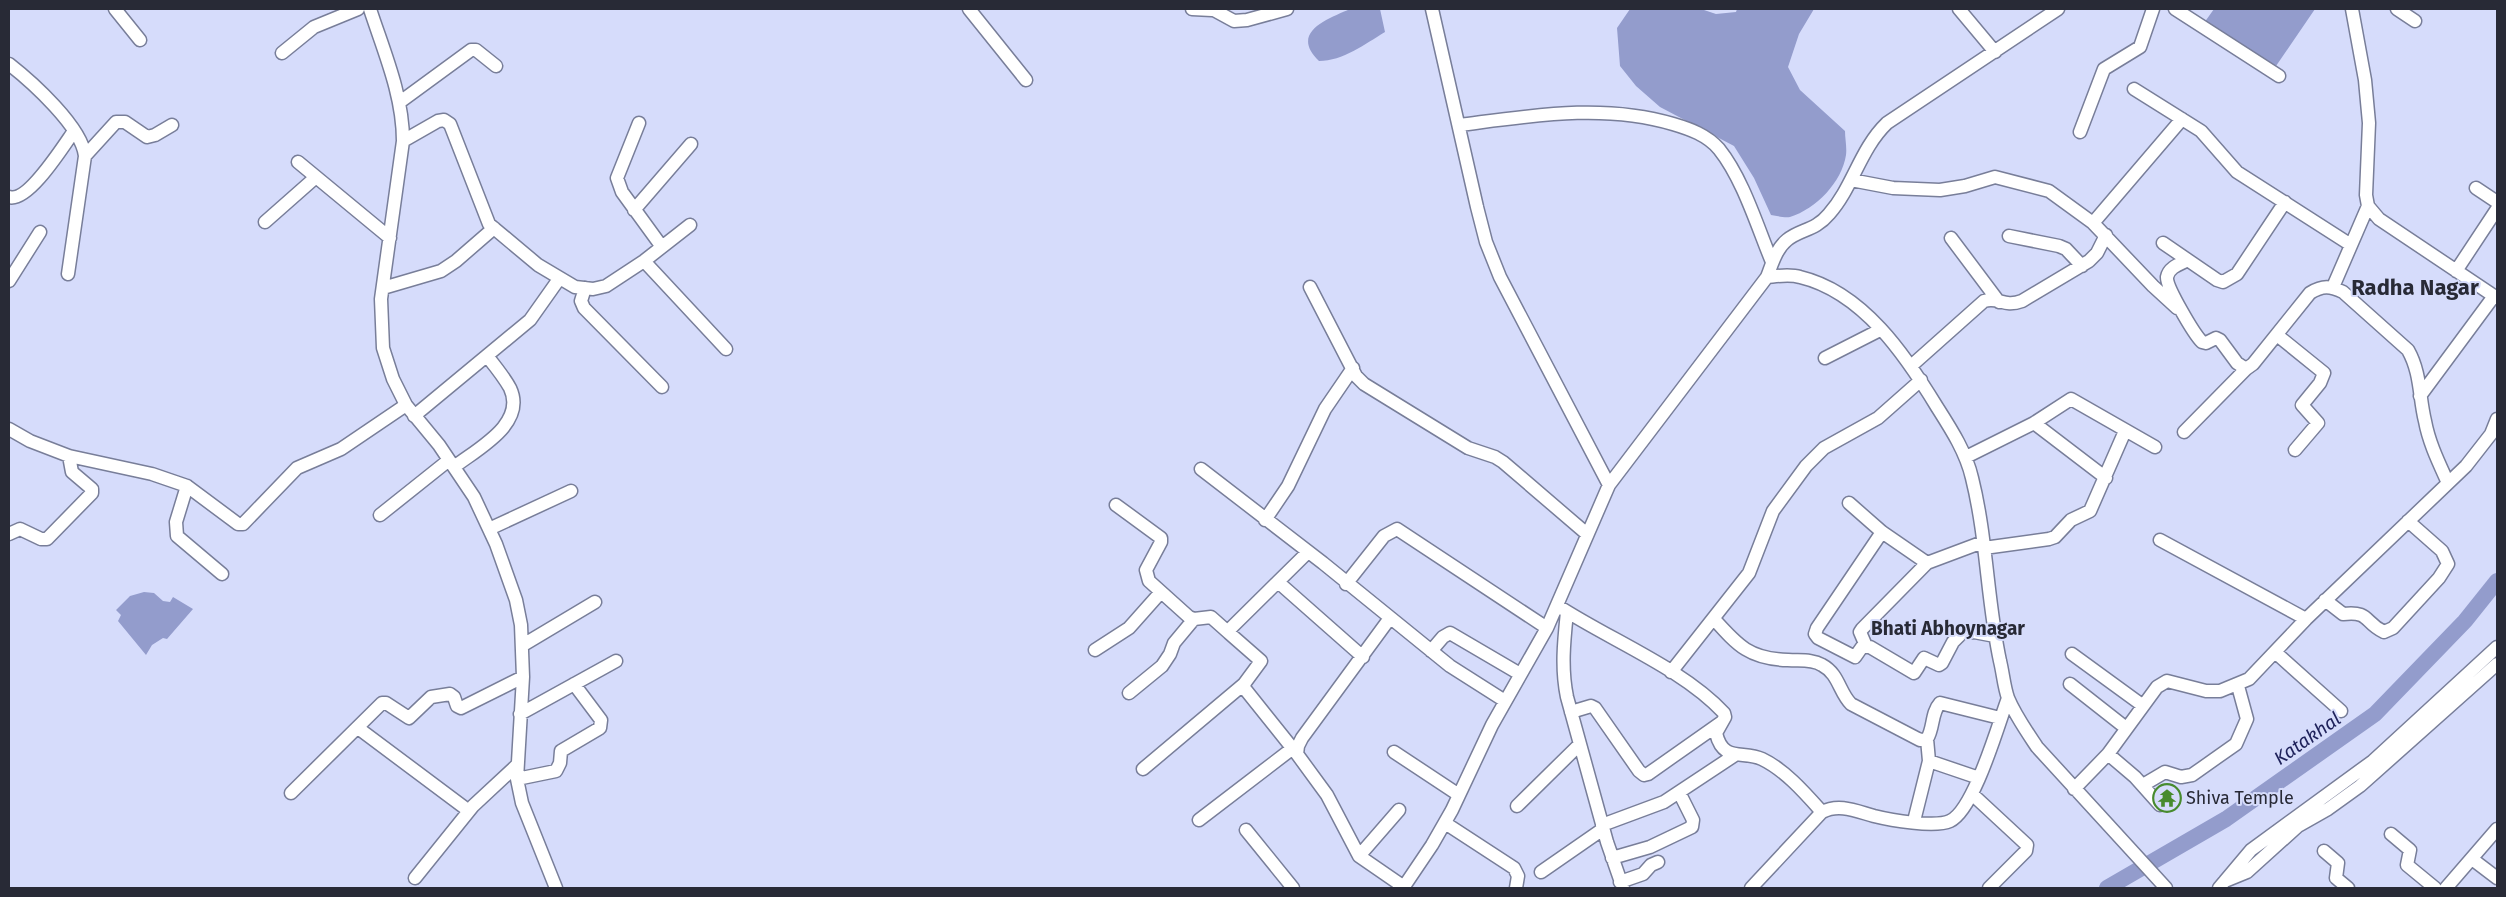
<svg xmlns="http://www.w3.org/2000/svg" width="2506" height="897" font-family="'Fira Sans',sans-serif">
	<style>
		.water { fill: #939ccc }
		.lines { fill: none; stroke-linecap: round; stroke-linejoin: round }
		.river { stroke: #939ccc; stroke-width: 16 }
		.minor-casing { stroke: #787e99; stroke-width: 15 }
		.minor { stroke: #fff; stroke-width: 12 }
		.labels { text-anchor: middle; stroke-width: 4; stroke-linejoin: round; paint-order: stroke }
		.poi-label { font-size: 18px; fill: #282a36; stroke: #d6dcfb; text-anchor: start }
		.neighbourhood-label { font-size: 19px; font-weight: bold; fill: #282a36; stroke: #d6dcfb }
		.water-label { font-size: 19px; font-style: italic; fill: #1e215a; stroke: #d6dcfb }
		.district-label { font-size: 22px; font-weight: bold; fill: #282a36; stroke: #d6dcfb }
	</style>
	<rect width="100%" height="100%" fill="#d6dcfb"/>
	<!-- water -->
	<path class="water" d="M 1350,9 L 1380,9 L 1385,32 C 1365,44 1343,61 1319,61 C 1289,32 1328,19 1350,9 Z
		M 1630,9 L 1701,9 L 1716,14 L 1736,12 L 1737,9 L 1814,9 L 1799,34 L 1788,67 L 1800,90 L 1845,131 C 1845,139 1847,147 1846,155 C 1842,182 1816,209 1790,217 C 1785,218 1777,216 1771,215 L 1754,178 L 1734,146 L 1660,107 L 1636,86 L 1620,66 L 1617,28 Z
		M 2214,9 L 2315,9 L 2276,66 L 2204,23 Z
		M 144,592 L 154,593 L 163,601 L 170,602 L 173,597 L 193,609 L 167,639 L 163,638 L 152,645 L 146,655 L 118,621 L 121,615 L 116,610 L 130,596 Z"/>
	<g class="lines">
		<!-- river -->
		<path class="river" d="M 2107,888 L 2226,819 L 2375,714 L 2465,621 L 2497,581"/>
		<defs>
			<path id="minor" d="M 115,9 L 140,40
				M 370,9 C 384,52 403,95 403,141 L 381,299 L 383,348 L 393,379 L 406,405 L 439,445 L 474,497 L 496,544 L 516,600 L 521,625 L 523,677 L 517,779 L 522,803 L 556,888
				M 969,9 L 1026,80
				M 1192,9 L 1212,10
				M 1212,9 L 1234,21 L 1247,20 L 1287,9
				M 1432,9 L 1477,207 L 1486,242 L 1500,277 L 1609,485
				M 1959,9 L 1995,52
				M 2175,9 L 2279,76
				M 2352,9 L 2365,80 L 2369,123 L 2366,195 L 2368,206 L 2379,219 L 2497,298
				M 2397,9 L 2415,21
				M 282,53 L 314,27 L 358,9
				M 9,64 C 32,82 82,127 85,156 L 68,274
				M 2134,89 L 2201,131 L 2237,172 L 2351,245
				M 400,102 L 471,50 L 476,50 L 496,66
				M 639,123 L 617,178 L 622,192 L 662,247
				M 1459,125 C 1530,116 1603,103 1673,124 C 1690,129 1707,135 1719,149 C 1743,179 1757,226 1772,262
				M 2080,132 L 2104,69 L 2140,47 L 2153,9
				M 403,141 L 438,121 L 444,120 L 450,124 L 489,224 L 538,265 L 575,287 L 593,289 L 606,286 L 644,261 L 690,225
				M 85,156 L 116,122 L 125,122 L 147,137 L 155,135 L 172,125
				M 298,162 L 390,238
				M 1851,180 L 1893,188 L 1940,190 L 1965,186 L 1995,177 L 2049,191 L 2093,223 L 2153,286 L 2177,308
				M 2476,188 L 2497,202
				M 9,197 C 28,203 64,145 74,131
				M 634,210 L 691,144
				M 265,222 L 316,177
				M 2093,223 L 2182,119
				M 2009,236 L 2059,246 L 2066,249 L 2082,266
				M 1951,238 L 1999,302
				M 2163,243 L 2217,280 L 2223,282 L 2237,274 L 2285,202
				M 2188,260 C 2180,264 2169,267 2167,277 C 2166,287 2194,334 2202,342 L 2206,343 L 2216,338 L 2220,340 L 2237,363 L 2246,369 L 2253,364 L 2310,293 C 2323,285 2330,286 2343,292 L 2408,350 C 2421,373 2419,397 2425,421 C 2429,443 2439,463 2448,483
				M 644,261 L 726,349
				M 2456,271 L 2497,209
				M 1767,277 C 1778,276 1790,274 1800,277 C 1863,292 1906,356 1937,407 C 1951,429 1966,452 1972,478 C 1987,538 1987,601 2000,661 C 2003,673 2004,687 2008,698 C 2015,715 2027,732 2037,747 L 2166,888
				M 9,281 L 40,232
				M 1310,287 L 1356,376 L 1364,384 L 1468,448 L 1495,457 L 1503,462 L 1587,534
				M 2333,287 L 2368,206
				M 383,288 L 441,271 L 456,261 L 494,228
				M 585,288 L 581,301 L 584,308 L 662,387
				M 2277,335 L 2324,373 L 2320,383 L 2302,405 L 2318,423 L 2295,450
				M 1825,358 L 1880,330
				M 1911,366 L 1984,301 C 1999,296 2003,308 2022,301 L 2089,261 L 2097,253 L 2106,235
				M 2420,396 L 2494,296
				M 414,416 L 530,320 L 559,279
				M 2034,423 L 2106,478
				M 9,429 L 30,441 L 69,456 L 152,474 L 187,486 L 238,524 L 243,524 L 297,468 L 341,449 L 406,405
				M 2184,432 L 2246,369
				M 1966,457 L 2034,423 L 2071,399 L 2155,447
				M 454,467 C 477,449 527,424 510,388 C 504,377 495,366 487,356
				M 1201,469 L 1323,563 L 1450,666 L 1505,701
				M 187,486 L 176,522 L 177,536 L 222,574
				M 1849,503 L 1882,532 L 1927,563 L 1983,542
				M 1116,505 L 1161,538 L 1161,542 L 1146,570 L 1149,581 L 1189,617 L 1194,619 L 1211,617 L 1229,633
				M 380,515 L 449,460
				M 1265,520 L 1288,486 L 1325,409 L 1353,368
				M 489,529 L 571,491
				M 1882,532 L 1817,628 L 1815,634 L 1818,638 L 1855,657 L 1862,647 L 1870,647 L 1914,673 L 1924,658 L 1939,665 L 1942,663 L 1953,642 L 1962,633 L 1974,632 L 1995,636
				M 9,534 L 20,529 L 41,539 L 47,539 L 92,493 L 92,489 L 72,472 L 69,456
				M 2160,540 L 2306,619
				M 1984,548 L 2049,539 L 2055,537 L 2071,520 L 2090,511 L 2125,431
				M 1278,582 L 1363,657
				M 1346,584 L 1384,536 L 1397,529 L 1547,628
				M 2325,600 L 2343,614 C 2371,611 2363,622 2384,632 L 2393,628 L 2439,578 L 2448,564 L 2442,551 L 2408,521
				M 1558,606 C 1610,640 1682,668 1724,713 L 1725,717 L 1716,733 C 1723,763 1743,750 1762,759 C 1785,770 1805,793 1822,812
				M 1567,612 C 1564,641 1561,668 1567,697 L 1607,842 L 1623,888
				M 1390,618 L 1302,738 L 1298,746 L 1297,754 L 1327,795 L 1359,856 L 1404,887
				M 1714,619 C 1738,646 1750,659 1788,660 C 1800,661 1812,659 1822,665 C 1839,674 1839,692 1851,704 L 1920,740 L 1927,739 C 1934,728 1931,713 1940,703 L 2000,718
				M 523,645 L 595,602
				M 1866,646 L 1860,632 L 1862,629 L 1927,563
				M 1095,650 L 1129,628 L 1161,592
				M 1431,651 L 1443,637 L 1450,633 L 1520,674
				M 2275,652 L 2341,711
				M 2072,654 L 2142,705
				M 1671,672 L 1749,573 L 1773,511 L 1806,466 L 1824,448 L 1878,418 L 1921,380
				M 2070,684 L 2126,728
				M 1129,693 L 1162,666 L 1170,654 L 1174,643 L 1194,619
				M 1571,712 L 1591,706 L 1595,708 L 1639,771 L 1644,775 L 1648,774 L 1722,722
				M 520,714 L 616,661
				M 358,728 L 469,811
				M 1927,739 L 1929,761 L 1979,778
				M 1394,752 L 1459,795
				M 1297,754 L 1245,689 L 1244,684 L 1261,661 L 1229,633 L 1229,630 L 1308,552
				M 2108,754 L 2135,777 L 2160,805
				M 1143,769 L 1244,684
				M 517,779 L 556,771 L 560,763 L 561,751 L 600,728 L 601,720 L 574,684
				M 2143,785 L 2165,772 L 2181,777 L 2192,775 L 2236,744 L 2247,719 L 2238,686
				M 2074,789 L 2108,754 L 2157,687 L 2167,681 L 2206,691 L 2220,691 L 2249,679 L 2306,619 L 2466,466 L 2491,434 L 2497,419
				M 291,793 L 382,703 L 386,703 L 409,718 L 431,697 L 450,694 L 454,697 L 457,706 L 461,708 L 523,677
				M 1972,794 L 2027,845 L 2026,851 L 1989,888
				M 1517,806 L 1580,744
				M 1199,820 L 1293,748
				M 1914,821 L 1929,761
				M 1445,823 L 1514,868 L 1518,876 L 1516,888
				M 1602,825 L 1664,802 L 1735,755
				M 1246,830 L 1293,888
				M 2391,834 L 2410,850 L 2407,865 L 2435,888
				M 2324,851 L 2338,863 L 2336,878 L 2348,888
				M 1359,856 L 1399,810
				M 1612,858 L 1650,847 L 1692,827 L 1693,820 L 1680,794
				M 2472,859 L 2497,878
				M 1541,872 L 1603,829
				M 415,878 L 473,806 L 516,766
				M 2225,881 L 2247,872 L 2298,826 L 2328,809 L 2360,786 L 2497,664
				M 1620,882 L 1643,874 L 1651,865 L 1658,862
				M 1403,888 L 1432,845 L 1452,810 L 1492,725 L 1547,628 L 1609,485 L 1767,277 C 1772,264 1776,249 1787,240 C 1800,229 1815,231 1829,214 C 1853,187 1860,149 1887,123 L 2058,9
				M 1751,888 L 1822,812 C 1839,803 1856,811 1874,816 C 1890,820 1935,828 1950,821 C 1974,810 1998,725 2008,698
				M 2219,888 L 2251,850 L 2373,761 L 2497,647
				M 2446,888 L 2497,829"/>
		</defs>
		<!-- minor casing -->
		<use href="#minor" class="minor-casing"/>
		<!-- minor -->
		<use href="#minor" class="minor"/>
	</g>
	<!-- icons -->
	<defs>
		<symbol id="temple-ring" viewBox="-11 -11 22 22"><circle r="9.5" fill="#d6dcfb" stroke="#488b2e" stroke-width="1.5"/><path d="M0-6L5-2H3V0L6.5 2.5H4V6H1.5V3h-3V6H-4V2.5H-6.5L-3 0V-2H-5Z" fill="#488b2e"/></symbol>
	</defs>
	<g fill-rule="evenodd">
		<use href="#temple-ring" x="2151" y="782" width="32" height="32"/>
	</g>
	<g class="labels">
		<!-- poi labels -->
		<g class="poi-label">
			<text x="2186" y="804">Shiva Temple</text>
		</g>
		<!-- neighbourhood labels -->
		<g class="neighbourhood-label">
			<text x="1948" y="635">Bhati Abhoynagar</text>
		</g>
		<!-- water labels -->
		<g class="water-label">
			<text transform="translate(2307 738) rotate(-35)" y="7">Katakhal</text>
		</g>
		<!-- district labels -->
		<g class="district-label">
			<text x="2415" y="295">Radha Nagar</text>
		</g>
	</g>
	<!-- border -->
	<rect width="2506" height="897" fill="none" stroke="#282a36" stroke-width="20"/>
</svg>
